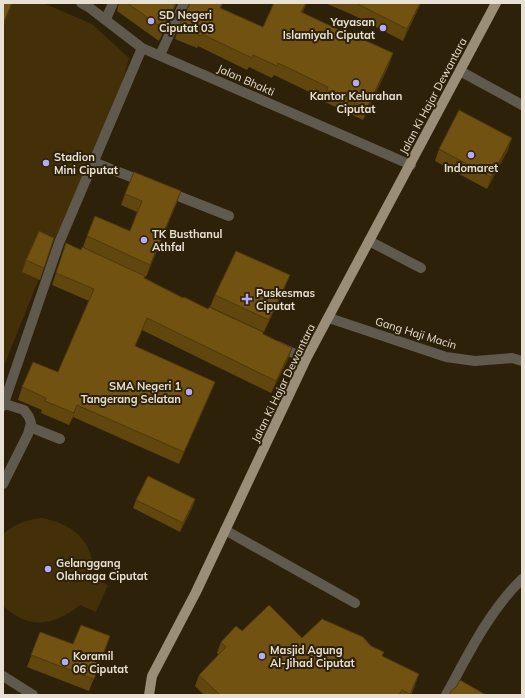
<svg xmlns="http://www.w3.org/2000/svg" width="525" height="698" font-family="Mulish,sans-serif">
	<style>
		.green { fill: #433009 }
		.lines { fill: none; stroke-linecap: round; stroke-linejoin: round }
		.minor { stroke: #5f594e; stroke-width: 10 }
		.major { stroke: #9b8e78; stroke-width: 10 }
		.wall { fill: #61470e }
		.shaded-wall { fill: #4f390b }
		.building { fill: #715210; stroke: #4f390b }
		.poi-dot { fill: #b7abf8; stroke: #2e210a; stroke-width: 1.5 }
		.labels { text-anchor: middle; stroke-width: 4; stroke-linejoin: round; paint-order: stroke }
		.poi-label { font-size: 11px; font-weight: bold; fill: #e8e0d2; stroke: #2e210a; text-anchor: start }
		.street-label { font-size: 11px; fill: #e8e0d2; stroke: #2e210a }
	</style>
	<rect width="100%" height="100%" fill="#2e210a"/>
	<!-- green -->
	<path class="green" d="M 3,3 L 43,3 L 92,24 L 129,58 L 121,88 L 55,239 L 3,368 Z
		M 41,518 C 65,522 87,534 92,560 C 93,566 93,573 93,579 L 108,585 L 96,612 L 80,605 C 54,626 29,630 3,606 L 3,534 C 15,524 26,520 41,518 Z"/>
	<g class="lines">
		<!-- minor -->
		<path class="minor" d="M 81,3 L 90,8 L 142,48 L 411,165
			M 106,19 L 113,3
			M 160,55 L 184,3
			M 460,71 L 522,105
			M 93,162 L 144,182
			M 168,192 L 229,216
			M 369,241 L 421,268
			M 329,318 L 446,357 L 475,361 L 512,358 L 522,361
			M 278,346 L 306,359
			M 3,406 L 59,243 L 142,48
			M 30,427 L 60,439
			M 3,484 L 28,434 L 31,423 L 29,417 L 24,410 L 5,404
			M 225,530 L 355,603
			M 3,676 L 33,695
			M 446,695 C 468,655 489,611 522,579"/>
		<!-- major -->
		<path class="major" d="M 149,695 L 152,676 L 196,592 L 306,359 L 496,3"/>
	</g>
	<!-- wall -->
	<path class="wall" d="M 119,3 L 177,3 L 159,41 L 117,11 Z
		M 223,3 L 221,8 L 263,27 L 307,3 L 302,13 L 352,36 L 393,53 L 389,65 L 363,120 L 323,101 L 324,99 L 274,75 L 272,78 L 249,67 L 247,70 L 198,46 L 197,48 L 175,39 L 179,27 Z
		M 325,3 L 421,3 L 403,41 L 351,14 Z
		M 439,149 L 508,150 L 487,189 L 435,161 Z
		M 125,194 L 177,202 L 146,277 L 83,247 L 87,236 L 130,231 L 137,212 L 121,205 Z
		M 54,238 L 40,280 L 22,272 L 26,260 Z
		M 66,243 L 145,278 L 183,298 L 263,334 L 288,360 L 271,393 L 142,330 L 135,346 L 210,394 L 179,464 L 73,417 L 69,425 L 41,413 L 42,410 L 18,400 L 22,387 L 58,372 L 89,301 L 52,285 Z
		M 285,287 L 264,332 L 210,307 L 215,295 Z
		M 195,499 L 192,508 L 180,532 L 133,508 L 136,500 Z
		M 242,631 L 371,646 L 415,686 L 411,695 L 204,695 L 195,686 L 199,675 L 219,655 L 217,653 L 221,642 Z
		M 40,632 L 73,644 L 110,636 L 89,691 L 27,667 Z"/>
	<!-- shaded-wall -->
	<path class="shaded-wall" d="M 12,3 L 13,3 L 3,27 L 3,25 Z
		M 176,3 L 177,3 L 159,41 L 164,29 Z
		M 306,3 L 307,3 L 297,24 L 301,12 Z
		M 420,3 L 421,3 L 403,41 L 407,29 Z
		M 393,53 L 389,65 L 363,120 L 367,108 Z
		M 512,138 L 508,150 L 487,189 L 491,177 Z
		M 181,191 L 177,202 L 146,277 L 150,265 Z
		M 290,275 L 285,287 L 264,332 L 269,320 Z
		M 292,348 L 288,360 L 271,393 L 276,381 Z
		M 215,382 L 210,394 L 179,464 L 184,452 Z
		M 77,405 L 73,417 L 69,425 L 74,413 Z
		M 195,499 L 192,508 L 180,532 L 183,523 Z
		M 419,674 L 415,686 L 411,695 L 410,695 Z"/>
	<!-- building -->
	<path class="building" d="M 3,3 L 12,3 L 3,24 Z
		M 127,3 L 176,3 L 164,29 Z
		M 190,3 L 222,3 L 220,8 L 263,27 L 274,3 L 306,3 L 301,12 L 352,36 L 353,35 L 393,53 L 367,108 L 327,90 L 328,87 L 278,63 L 277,66 L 253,55 L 252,58 L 202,34 L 201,36 L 179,27 Z
		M 356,3 L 420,3 L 407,29 Z
		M 459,110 L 512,138 L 491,177 L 439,149 Z
		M 134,172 L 181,191 L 150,265 L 87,236 L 95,216 L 130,231 L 142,201 L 125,194 Z
		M 39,231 L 54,238 L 44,268 L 26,260 Z
		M 66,243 L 81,250 L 82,247 L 145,276 L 144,278 L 183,298 L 184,297 L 208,309 L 209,307 L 263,332 L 263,334 L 292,348 L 276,381 L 147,318 L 135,346 L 215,382 L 184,452 L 77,405 L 74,413 L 45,401 L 46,398 L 22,387 L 33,362 L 58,372 L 94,289 L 56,273 Z
		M 236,251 L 290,275 L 269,320 L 215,295 Z
		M 148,476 L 195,499 L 183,523 L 136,500 Z
		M 269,605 L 302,638 L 322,619 L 363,637 L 371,646 L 384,652 L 382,656 L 419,674 L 410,694 L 402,690 L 399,695 L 220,695 L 199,675 L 226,647 L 221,642 L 236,626 L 242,631 Z
		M 81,625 L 110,636 L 94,679 L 31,655 L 40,632 L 73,644 Z
		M 460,680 L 486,695 L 449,695 L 452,690 L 456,687 Z"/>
	<!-- markers -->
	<g class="poi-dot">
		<circle cx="151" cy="21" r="4"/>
		<circle cx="383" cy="28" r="4"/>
		<circle cx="356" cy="83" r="4"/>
		<circle cx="471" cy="155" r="4"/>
		<circle cx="46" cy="163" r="4"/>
		<circle cx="144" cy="240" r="4"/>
		<path d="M245 293h4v4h4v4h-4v4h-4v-4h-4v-4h4z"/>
		<circle cx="189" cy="392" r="4"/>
		<circle cx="48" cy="569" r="4"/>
		<circle cx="262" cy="656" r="4"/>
		<circle cx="65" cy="662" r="4"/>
	</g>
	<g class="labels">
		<!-- poi labels -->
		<g class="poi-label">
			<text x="159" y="19">SD Negeri<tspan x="159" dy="13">Ciputat 03</tspan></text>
			<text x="375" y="26" text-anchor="end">Yayasan<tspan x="375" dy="13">Islamiyah Ciputat</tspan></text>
			<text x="356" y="100" text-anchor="middle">Kantor Kelurahan<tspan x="356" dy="13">Ciputat</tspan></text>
			<text x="54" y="161">Stadion<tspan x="54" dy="13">Mini Ciputat</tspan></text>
			<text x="471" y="172" text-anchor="middle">Indomaret</text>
			<text x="152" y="238">TK Busthanul<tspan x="152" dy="13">Athfal</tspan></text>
			<text x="256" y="297">Puskesmas<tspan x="256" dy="13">Ciputat</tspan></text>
			<text x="181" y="390" text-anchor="end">SMA Negeri 1<tspan x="181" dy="13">Tangerang Selatan</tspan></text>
			<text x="56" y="567">Gelanggang<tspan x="56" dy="13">Olahraga Ciputat</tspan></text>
			<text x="270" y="654">Masjid Agung<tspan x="270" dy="13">Al-Jihad Ciputat</tspan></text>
			<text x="73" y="660">Koramil<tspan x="73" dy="13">06 Ciputat</tspan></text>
		</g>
		<!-- street labels -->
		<g class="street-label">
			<text transform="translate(246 80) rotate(24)" y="4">Jalan Bhakti</text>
			<text transform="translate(433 96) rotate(-62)" y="4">Jalan Ki Hajar Dewantara</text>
			<text transform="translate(416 333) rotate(17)" y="4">Gang Haji Macin</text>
			<text transform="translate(283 383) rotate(-64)" y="4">Jalan Ki Hajar Dewantara</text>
		</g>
	</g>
	<!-- border -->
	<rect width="525" height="698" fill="none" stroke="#e8e0d2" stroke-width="8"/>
</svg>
